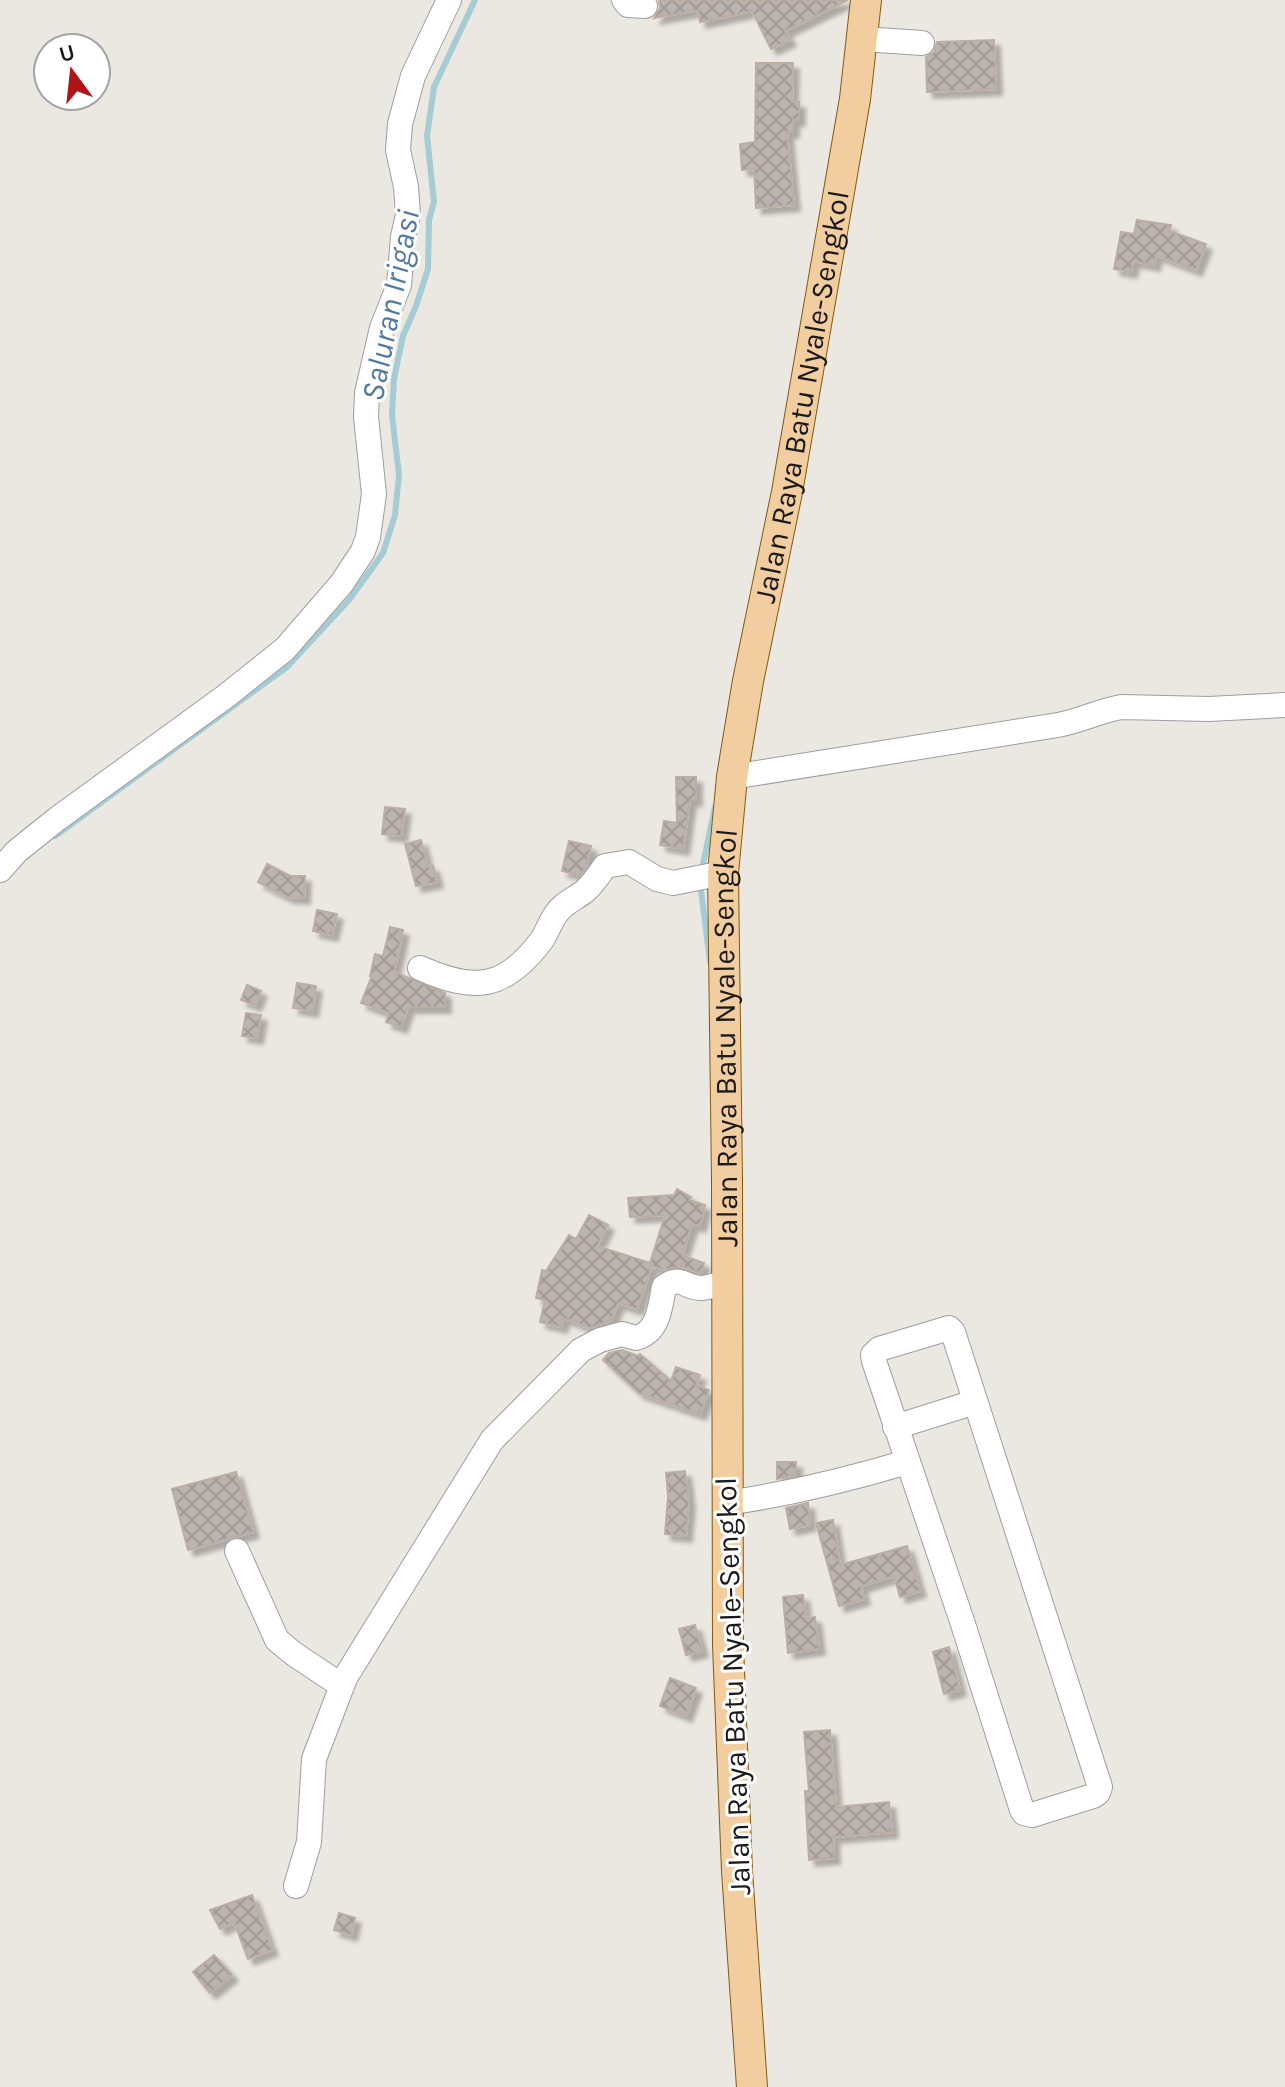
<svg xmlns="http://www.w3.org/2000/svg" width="1285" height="2087" font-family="Karla,sans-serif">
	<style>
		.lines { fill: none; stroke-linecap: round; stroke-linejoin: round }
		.stream { stroke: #a5cbd5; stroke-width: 6 }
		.building { fill: url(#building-cross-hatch); stroke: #bbaea5; stroke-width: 2; filter: url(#shadow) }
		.minor-casing { stroke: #9e9e9e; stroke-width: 26 }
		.major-casing { stroke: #825a0f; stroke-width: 32 }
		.minor { stroke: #fff; stroke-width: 24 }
		.major { stroke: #f1cda0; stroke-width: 30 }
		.labels { text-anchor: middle; stroke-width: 6; stroke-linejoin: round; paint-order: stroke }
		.street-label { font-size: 30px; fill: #1a1a1a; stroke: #fff }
		.water-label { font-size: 32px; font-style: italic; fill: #52799f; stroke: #fff }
	</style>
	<defs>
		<pattern id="building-cross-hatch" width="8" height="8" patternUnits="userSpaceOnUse" patternTransform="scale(2)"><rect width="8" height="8" fill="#bbb3ae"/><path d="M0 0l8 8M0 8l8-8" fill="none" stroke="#a09995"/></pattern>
		<filter id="shadow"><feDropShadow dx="6" dy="6" stdDeviation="2" flood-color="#0004"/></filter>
	</defs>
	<rect width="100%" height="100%" fill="#ebe7e1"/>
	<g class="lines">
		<!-- stream -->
		<path class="stream" d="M 55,836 L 287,667 L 349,600 L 383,553 L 395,515 L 399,475 L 392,415 L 394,379 L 403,336 L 416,306 L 428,269 L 429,220 L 434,202 L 427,136 L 434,87 L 475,0
			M 703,864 L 715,807
			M 701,890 L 710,962"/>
	</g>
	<!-- building -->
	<path class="building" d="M 662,0 L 848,0 L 785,31 L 790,40 L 771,49 L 752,11 L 700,22 L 698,10 L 654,18 L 660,8 L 659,1 Z
		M 994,40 L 996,89 L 927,92 L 926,57 L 934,52 L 937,42 Z
		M 756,63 L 793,63 L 792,102 L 799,102 L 799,120 L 793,120 L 793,132 L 787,132 L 794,205 L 756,208 L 754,169 L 742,170 L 740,144 L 755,142 Z
		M 1137,220 L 1171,225 L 1170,231 L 1206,244 L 1196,270 L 1156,255 L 1154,265 L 1133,261 L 1131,272 L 1114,269 L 1121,232 L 1134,234 Z
		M 676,777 L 696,777 L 696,800 L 690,800 L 683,849 L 660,845 L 664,821 L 677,823 Z
		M 385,807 L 405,809 L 401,836 L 382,834 Z
		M 421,840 L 428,867 L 433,866 L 437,882 L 416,886 L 405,844 Z
		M 569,841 L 591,846 L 586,867 L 580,875 L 562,871 Z
		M 267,864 L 290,876 L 305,876 L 304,898 L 288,897 L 258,882 Z
		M 317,910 L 337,914 L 332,935 L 313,931 Z
		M 390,927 L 403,930 L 394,972 L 445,993 L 445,1007 L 408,1007 L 401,1027 L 386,1022 L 389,1013 L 361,1003 L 372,976 L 370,976 L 375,954 L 383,956 Z
		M 297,983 L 316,986 L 312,1011 L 293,1008 Z
		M 247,985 L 261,991 L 255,1005 L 241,1000 Z
		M 246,1013 L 261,1015 L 257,1038 L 242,1036 Z
		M 677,1189 L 691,1197 L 689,1200 L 705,1205 L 700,1226 L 692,1224 L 682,1255 L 704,1263 L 701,1273 L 682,1267 L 664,1270 L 652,1266 L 637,1309 L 618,1303 L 611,1321 L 590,1328 L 564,1318 L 561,1327 L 540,1322 L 545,1300 L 536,1298 L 542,1270 L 546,1271 L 569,1235 L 576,1239 L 589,1215 L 608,1225 L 597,1246 L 650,1263 L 665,1215 L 630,1217 L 628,1198 L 674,1195 Z
		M 622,1350 L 638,1356 L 640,1354 L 671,1381 L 676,1367 L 700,1375 L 696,1385 L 709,1390 L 700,1414 L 639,1393 L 603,1360 L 609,1353 Z
		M 777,1462 L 796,1462 L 796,1475 L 777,1479 Z
		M 685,1471 L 689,1502 L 686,1536 L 665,1534 L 668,1496 L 666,1473 Z
		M 236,1472 L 253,1532 L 188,1550 L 172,1489 Z
		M 808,1503 L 810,1525 L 790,1529 L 786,1508 Z
		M 833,1520 L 840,1565 L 907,1546 L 920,1591 L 900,1597 L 894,1576 L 861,1586 L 864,1599 L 839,1606 L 816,1523 Z
		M 803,1595 L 806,1618 L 815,1617 L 819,1649 L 788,1653 L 783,1597 Z
		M 695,1625 L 702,1651 L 686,1655 L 679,1629 Z
		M 949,1647 L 960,1690 L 944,1694 L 933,1652 Z
		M 670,1678 L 696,1688 L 686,1716 L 660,1706 Z
		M 830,1730 L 836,1807 L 889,1802 L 892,1832 L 833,1837 L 834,1858 L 809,1860 L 805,1791 L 809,1791 L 804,1732 Z
		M 252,1895 L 272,1950 L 248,1959 L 234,1922 L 220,1929 L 210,1910 Z
		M 339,1913 L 355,1918 L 351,1935 L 334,1930 Z
		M 214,1955 L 232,1975 L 210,1993 L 193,1972 Z"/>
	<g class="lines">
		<defs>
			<path id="minor" d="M 624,0 L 628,5 L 645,6
				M 863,39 L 922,43
				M 732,777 L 1058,725 C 1080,721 1099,711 1121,707 L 1209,709 L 1285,705
				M 0,870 L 17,851 L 57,819 L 226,696 L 285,649 L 342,583 L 363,551 L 368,537 L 374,494 L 366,417 L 367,393 L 382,328 L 399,285 L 403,237 L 408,215 L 406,187 L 398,150 L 400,124 L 413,76 L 449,0
				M 420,968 C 474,992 504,990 541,941 C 547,933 550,922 556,914 C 563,903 575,899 585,891 C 593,884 599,875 605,866 L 629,862 L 657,879 L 673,883 L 723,873
				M 949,1328 L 953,1332 L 1100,1787 L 1098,1793 L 1093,1796 L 1032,1815 L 1024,1813 L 1022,1810 L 963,1624 L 874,1361 L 873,1355 L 879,1349 Z
				M 895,1427 L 975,1402
				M 727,1503 C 789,1494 847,1480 907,1462
				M 237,1551 L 277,1640 L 294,1654 L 342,1686
				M 296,1886 L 309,1842 L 314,1759 L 345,1678 L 492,1440 L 581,1350 L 600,1340 L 622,1334 L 636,1338 C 659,1332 660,1307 664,1287 C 682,1274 683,1288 701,1288 C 709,1288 719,1284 727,1282"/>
			<g id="major">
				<path id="s1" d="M 752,2087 L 737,1871 L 728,1645 L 727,1180 L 723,873 L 732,777 L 748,681 L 787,492 L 855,99 L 866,0"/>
			</g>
		</defs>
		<!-- minor casing -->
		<use href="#minor" class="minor-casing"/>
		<!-- major casing -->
		<use href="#major" class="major-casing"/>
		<!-- minor -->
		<use href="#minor" class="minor"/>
		<!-- major -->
		<use href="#major" class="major"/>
	</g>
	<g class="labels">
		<!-- street labels -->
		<g class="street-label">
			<text dy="10" stroke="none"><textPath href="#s1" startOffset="1698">Jalan Raya Batu Nyale-Sengkol</textPath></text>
			<text dy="10" stroke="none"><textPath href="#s1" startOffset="1050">Jalan Raya Batu Nyale-Sengkol</textPath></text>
			<text transform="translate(733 1686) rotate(-92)" y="10">Jalan Raya Batu Nyale-Sengkol</text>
		</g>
		<!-- water labels -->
		<g class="water-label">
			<text transform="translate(390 305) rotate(-79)" y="11">Saluran Irigasi</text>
		</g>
	</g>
	<!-- north arrow -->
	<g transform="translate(72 72) rotate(345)"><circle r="38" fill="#ffffff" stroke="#a3a3a3" stroke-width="2"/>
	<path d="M0-6L14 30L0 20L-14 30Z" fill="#b11416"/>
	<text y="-12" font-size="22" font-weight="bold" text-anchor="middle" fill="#1a1a1a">U</text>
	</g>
</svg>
